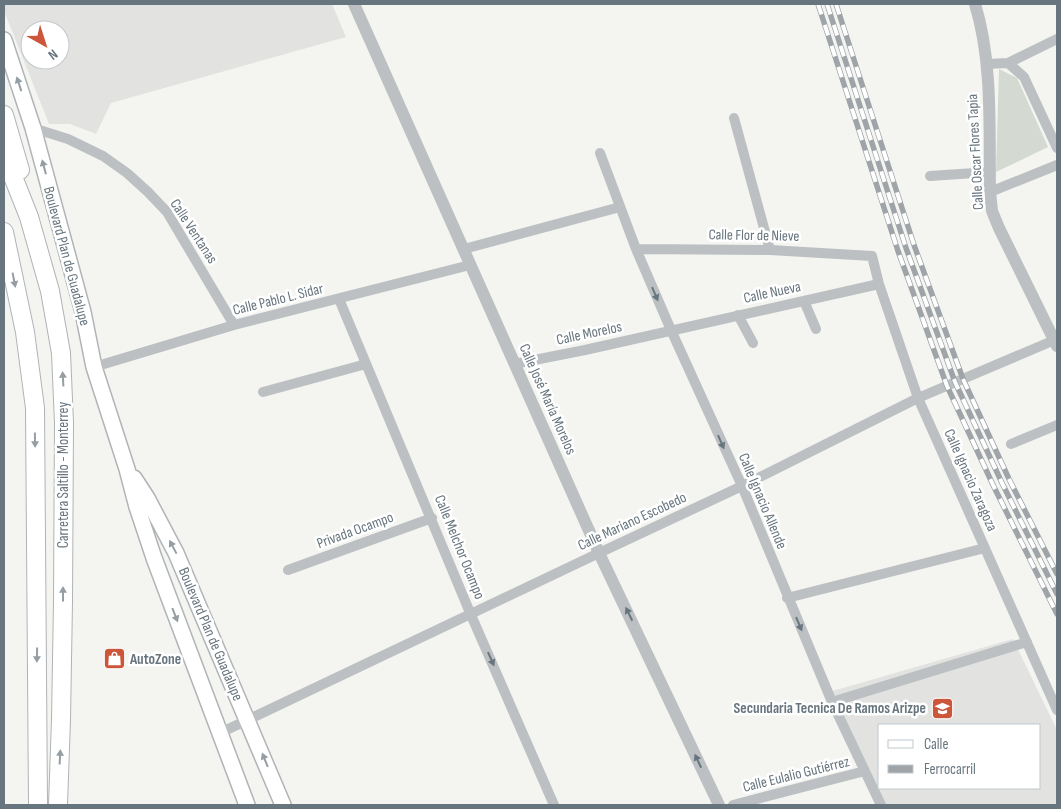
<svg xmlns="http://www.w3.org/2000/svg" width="1061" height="809" font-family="'Sofia Sans Condensed',sans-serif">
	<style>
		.built { fill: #e2e3e1; fill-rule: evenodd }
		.green { fill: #d4d9d1 }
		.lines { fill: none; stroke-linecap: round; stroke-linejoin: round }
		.secondary-casing { stroke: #afb4b7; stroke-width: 18 }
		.trunk-casing { stroke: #b0b3b6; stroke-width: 20 }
		.minor { stroke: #bcc0c2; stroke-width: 10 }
		.tertiary { stroke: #bcc0c2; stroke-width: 12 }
		.secondary { stroke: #fff; stroke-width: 15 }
		.trunk { stroke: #fff; stroke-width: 18 }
		.rail-casing { stroke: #9ea4a8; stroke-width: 5.5 }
		.rail { stroke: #fff; stroke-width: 4; stroke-dasharray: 11; stroke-linecap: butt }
		.oneway { fill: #959ea5 }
		.oneway2 { fill: #67757e }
		.labels { text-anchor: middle; stroke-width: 5; stroke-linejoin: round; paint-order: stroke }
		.street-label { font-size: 15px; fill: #67757e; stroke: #fff }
		.poi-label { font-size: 15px; font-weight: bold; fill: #67757e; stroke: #fff; text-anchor: start }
	</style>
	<rect width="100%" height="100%" fill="#f4f4f1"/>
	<!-- built -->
	<path class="built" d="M 4,4 L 332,4 L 346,37 L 111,103 L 96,134 L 70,124 L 49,124 L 4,11 ZM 30,30 L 60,30 L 60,60 L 30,60 Z
		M 1013,639 L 1057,730 L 1057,805 L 882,805 L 829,692 ZM 880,725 L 1040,725 L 1040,788 L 880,788 Z"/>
	<!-- green -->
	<path class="green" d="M 999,69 L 1017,78 L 1048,147 L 996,172 Z"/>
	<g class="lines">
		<defs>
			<path id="secondary" d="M 4,40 L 33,128 L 83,312 L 94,367 L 127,469 L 137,507 L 154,558 L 247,805
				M 134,478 L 147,498 L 176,553 L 283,805"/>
			<path id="trunk" d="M 4,115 L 20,170
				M 4,154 L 29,217 L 50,291 L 61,353 L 64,423 L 63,602 L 61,719 L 58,805
				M 4,232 L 25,332 L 35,408 L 38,805"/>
		</defs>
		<!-- secondary casing -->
		<use href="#secondary" class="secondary-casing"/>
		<!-- trunk casing -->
		<use href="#trunk" class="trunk-casing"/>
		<!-- minor -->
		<path class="minor" d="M 1008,63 L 1057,39
			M 987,64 L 1008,63 L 1024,77 L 1057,148
			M 734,118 L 770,250
			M 33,128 L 68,139 L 103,156 L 127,173 L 148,192 L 167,212 L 234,325
			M 600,153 L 636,249 L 671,330 L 742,486 L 832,702 L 881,805
			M 930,176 L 990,172
			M 990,192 L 1057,165
			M 464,249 L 620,207
			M 636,249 L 770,250 L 872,256 L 879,284 L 918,398 L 1057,710
			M 339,299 L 471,615 L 554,805
			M 804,301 L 816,329
			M 738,315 L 753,343
			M 514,364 L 585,350 L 879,284
			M 94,367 L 234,325 L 470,265
			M 263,392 L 366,364
			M 1011,444 L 1057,425
			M 288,570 L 432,518
			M 787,598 L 985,548
			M 832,702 L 1027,642
			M 220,733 L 599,553 L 742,486 L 918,398 L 1057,339
			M 733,805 L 865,771"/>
		<!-- tertiary -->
		<path class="tertiary" d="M 354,4 L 599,553 L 719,805
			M 975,4 C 993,62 989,130 990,192 L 992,211 L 999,228 L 1057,346"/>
		<!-- secondary -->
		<use href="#secondary" class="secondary"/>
		<!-- trunk -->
		<use href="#trunk" class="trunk"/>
		<defs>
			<path id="rail" d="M 818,4 L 898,251 L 947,386 L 994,487 L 1057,614
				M 827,4 L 906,248 L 955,382 L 1002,483 L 1057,594
				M 836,4 L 914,245 L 963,379 L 1009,479 L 1057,574"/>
		</defs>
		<!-- rail casing -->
		<use href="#rail" class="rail-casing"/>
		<!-- rail -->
		<use href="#rail" class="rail"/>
	</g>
	<!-- one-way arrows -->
	<defs><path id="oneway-solid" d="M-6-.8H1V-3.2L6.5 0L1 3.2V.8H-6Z" transform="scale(1.25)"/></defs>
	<g class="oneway">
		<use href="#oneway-solid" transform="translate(19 84) rotate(-108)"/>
		<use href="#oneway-solid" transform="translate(44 167) rotate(-105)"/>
		<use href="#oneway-solid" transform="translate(14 280) rotate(79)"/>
		<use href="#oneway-solid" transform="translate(63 379) rotate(-93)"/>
		<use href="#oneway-solid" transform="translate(35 440) rotate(89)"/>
		<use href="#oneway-solid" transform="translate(173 547) rotate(-118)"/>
		<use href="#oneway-solid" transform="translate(63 594) rotate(-90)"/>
		<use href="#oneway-solid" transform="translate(175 615) rotate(69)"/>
		<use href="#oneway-solid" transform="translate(37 655) rotate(91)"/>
		<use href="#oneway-solid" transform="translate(60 757) rotate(-87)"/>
		<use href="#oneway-solid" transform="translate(265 760) rotate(-112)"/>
	</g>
	<g class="oneway2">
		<use href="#oneway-solid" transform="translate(655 294) rotate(67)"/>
		<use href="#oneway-solid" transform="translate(721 442) rotate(66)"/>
		<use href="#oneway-solid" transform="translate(629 614) rotate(-116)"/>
		<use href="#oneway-solid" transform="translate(799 624) rotate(67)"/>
		<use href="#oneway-solid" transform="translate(491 659) rotate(66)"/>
		<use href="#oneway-solid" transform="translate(698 761) rotate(-115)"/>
	</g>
	<!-- icons -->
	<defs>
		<symbol id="shop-square" viewBox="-11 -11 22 22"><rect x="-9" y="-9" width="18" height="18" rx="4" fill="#cd5539" stroke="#fff"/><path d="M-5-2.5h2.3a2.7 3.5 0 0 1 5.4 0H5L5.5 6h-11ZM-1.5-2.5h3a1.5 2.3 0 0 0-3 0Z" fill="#fff"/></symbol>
		<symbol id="school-square" viewBox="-11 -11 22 22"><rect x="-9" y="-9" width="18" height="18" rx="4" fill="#cd5539" stroke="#fff"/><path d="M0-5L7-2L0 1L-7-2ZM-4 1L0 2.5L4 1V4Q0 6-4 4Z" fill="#fff"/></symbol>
	</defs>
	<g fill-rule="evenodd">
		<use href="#shop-square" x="102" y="646" width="25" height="25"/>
		<use href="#school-square" x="930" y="696" width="25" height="25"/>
	</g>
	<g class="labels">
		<!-- street labels -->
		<g class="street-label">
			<text transform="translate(975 152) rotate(-93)" y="5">Calle Oscar Flores Tapia</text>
			<text transform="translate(194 231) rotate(57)" y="5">Calle Ventanas</text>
			<text transform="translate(754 235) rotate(1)" y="5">Calle Flor de Nieve</text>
			<text transform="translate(67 256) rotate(75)" y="5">Boulevard Plan de Guadalupe</text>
			<text transform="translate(772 292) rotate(-12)" y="5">Calle Nueva</text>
			<text transform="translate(278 299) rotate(-14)" y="5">Calle Pablo L. Sidar</text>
			<text transform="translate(589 333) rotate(-12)" y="5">Calle Morelos</text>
			<text transform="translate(548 399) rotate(66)" y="5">Calle José María Morelos</text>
			<text transform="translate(63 475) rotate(-90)" y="5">Carretera Saltillo - Monterrey</text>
			<text transform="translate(971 480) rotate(66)" y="5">Calle Ignacio Zaragoza</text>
			<text transform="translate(763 501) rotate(67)" y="5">Calle Ignacio Allende</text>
			<text transform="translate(632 521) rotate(-25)" y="5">Calle Mariano Escobedo</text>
			<text transform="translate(355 530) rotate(-20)" y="5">Privada Ocampo</text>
			<text transform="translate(460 547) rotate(68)" y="5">Calle Melchor Ocampo</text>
			<text transform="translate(211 634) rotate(67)" y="5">Boulevard Plan de Guadalupe</text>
			<text transform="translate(796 774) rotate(-14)" y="5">Calle Eulalio Gutiérrez</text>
		</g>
		<!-- poi labels -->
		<g class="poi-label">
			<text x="130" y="664">AutoZone</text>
			<text x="926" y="713" text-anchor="end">Secundaria Tecnica De Ramos Arizpe</text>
		</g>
	</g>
	<!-- border -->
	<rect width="1061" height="809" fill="none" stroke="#67757e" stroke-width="10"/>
	<!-- legend -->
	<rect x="878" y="724" width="162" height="65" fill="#ffffff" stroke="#c2c8cb"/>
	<rect x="888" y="740" width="25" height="8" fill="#ffffff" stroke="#c2c8cb"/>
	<text x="924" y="749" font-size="15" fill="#67757e">Calle</text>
	<rect x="888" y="765" width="25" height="8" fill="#9ea4a8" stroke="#c2c8cb"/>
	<text x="924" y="774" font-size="15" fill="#67757e">Ferrocarril</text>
	<!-- north arrow -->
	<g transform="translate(45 45) rotate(141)"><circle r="24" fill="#ffffff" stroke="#c2c8cb"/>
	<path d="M0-4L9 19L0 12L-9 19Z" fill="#cd5539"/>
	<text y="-8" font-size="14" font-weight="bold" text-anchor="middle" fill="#67757e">N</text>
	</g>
</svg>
